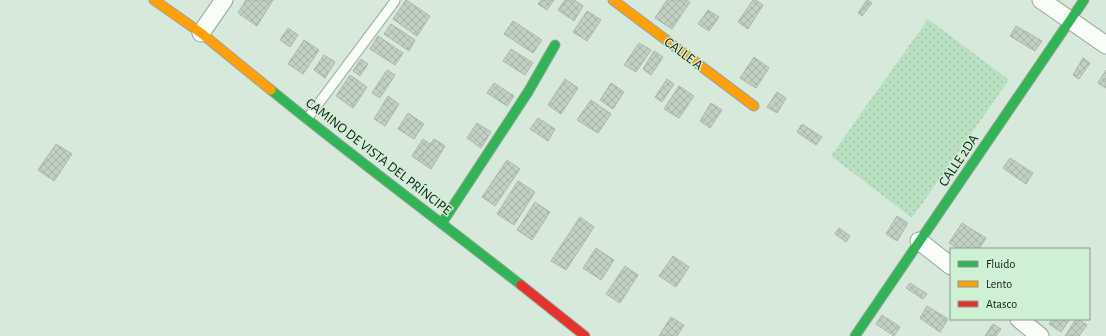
<svg xmlns="http://www.w3.org/2000/svg" width="1106" height="336" font-family="'Alegreya Sans',sans-serif">
	<style>
		.garden { fill: url(#garden-dots) }
		.building { fill: url(#building-cross-hatch); stroke: #aab8ac }
		.lines { fill: none; stroke-linecap: round; stroke-linejoin: round }
		.lane-casing { stroke: #98a59a; stroke-width: 11 }
		.street-casing { stroke: #98a59a; stroke-width: 19 }
		.fast-casing { stroke: #98a59a; stroke-width: 11 }
		.slow-casing { stroke: #98a59a; stroke-width: 11 }
		.jam-casing { stroke: #98a59a; stroke-width: 11 }
		.lane { stroke: #f9fcf9; stroke-width: 9 }
		.street { stroke: #f9fcf9; stroke-width: 17 }
		.fast { stroke: #30b455; stroke-width: 9 }
		.slow { stroke: #ff9f0a; stroke-width: 9 }
		.jam { stroke: #e5322d; stroke-width: 9 }
		.labels { text-anchor: middle; stroke-width: 3; stroke-linejoin: round; paint-order: stroke }
		.street-label { font-size: 14px; fill: #111d14; stroke: #d0f0d6 }
	</style>
	<defs>
		<pattern id="garden-dots" width="8" height="8" patternUnits="userSpaceOnUse"><rect width="8" height="8" fill="#bae0c2"/><path d="M2 2h.1M6 6h.1" fill="none" stroke="#9fc0a6" stroke-width="1.8" stroke-linecap="round"/></pattern>
		<pattern id="building-cross-hatch" width="8" height="8" patternUnits="userSpaceOnUse"><rect width="8" height="8" fill="#c2d0c4"/><path d="M0 0l8 8M0 8l8-8" fill="none" stroke="#a6b2a8"/></pattern>
	</defs>
	<rect width="100%" height="100%" fill="#d7e9da"/>
	<!-- garden -->
	<path class="garden" d="M 928,19 L 1009,80 L 912,218 L 831,156 Z"/>
	<!-- building -->
	<path class="building" d="M 246,0 L 273,0 L 257,26 L 238,13 Z
		M 406,0 L 430,16 L 417,36 L 393,19 Z
		M 541,0 L 554,0 L 547,10 L 538,4 Z
		M 565,0 L 574,0 L 583,6 L 574,21 L 558,10 Z
		M 667,0 L 686,0 L 690,2 L 672,29 L 655,18 Z
		M 753,0 L 756,0 L 763,5 L 748,29 L 738,22 Z
		M 867,0 L 872,3 L 862,16 L 858,13 Z
		M 708,10 L 719,17 L 709,31 L 698,24 Z
		M 587,11 L 601,20 L 587,41 L 573,32 Z
		M 513,21 L 542,40 L 533,53 L 504,34 Z
		M 391,24 L 415,40 L 409,51 L 384,34 Z
		M 1016,26 L 1042,41 L 1035,51 L 1010,36 Z
		M 288,28 L 298,35 L 290,47 L 280,40 Z
		M 378,36 L 403,53 L 395,65 L 370,49 Z
		M 304,40 L 319,50 L 303,74 L 288,64 Z
		M 639,43 L 651,50 L 636,72 L 624,65 Z
		M 511,49 L 533,63 L 525,75 L 503,61 Z
		M 654,51 L 663,57 L 651,75 L 643,69 Z
		M 324,55 L 335,62 L 325,78 L 314,70 Z
		M 754,57 L 769,68 L 756,88 L 740,78 Z
		M 1083,58 L 1090,63 L 1079,79 L 1073,75 Z
		M 361,59 L 368,64 L 360,76 L 353,71 Z
		M 387,70 L 395,75 L 380,98 L 372,93 Z
		M 1106,70 L 1106,88 L 1098,83 Z
		M 350,75 L 367,87 L 353,108 L 336,96 Z
		M 565,79 L 578,88 L 561,114 L 548,105 Z
		M 667,79 L 674,84 L 662,102 L 655,97 Z
		M 494,83 L 514,96 L 507,106 L 487,93 Z
		M 611,83 L 624,92 L 613,109 L 600,100 Z
		M 679,86 L 694,96 L 679,118 L 664,109 Z
		M 777,92 L 786,98 L 777,113 L 767,107 Z
		M 388,96 L 399,104 L 385,126 L 374,119 Z
		M 591,100 L 611,114 L 598,133 L 577,120 Z
		M 711,103 L 722,110 L 710,128 L 700,121 Z
		M 408,113 L 424,124 L 414,139 L 398,129 Z
		M 538,118 L 555,129 L 548,141 L 530,129 Z
		M 477,123 L 491,132 L 481,148 L 467,138 Z
		M 802,124 L 822,137 L 816,145 L 797,132 Z
		M 423,139 L 430,144 L 419,161 L 412,156 Z
		M 434,139 L 445,146 L 431,169 L 419,161 Z
		M 56,144 L 72,154 L 54,181 L 38,170 Z
		M 1010,158 L 1033,173 L 1026,184 L 1003,168 Z
		M 507,160 L 520,169 L 495,206 L 482,197 Z
		M 518,181 L 535,192 L 514,225 L 497,214 Z
		M 535,202 L 550,212 L 532,240 L 517,230 Z
		M 897,216 L 908,223 L 897,241 L 886,234 Z
		M 580,217 L 594,227 L 566,270 L 551,261 Z
		M 962,223 L 986,238 L 979,249 L 958,249 L 949,243 Z
		M 839,228 L 850,236 L 846,242 L 835,234 Z
		M 596,248 L 614,260 L 601,280 L 583,268 Z
		M 673,256 L 689,267 L 676,287 L 659,276 Z
		M 625,266 L 638,275 L 620,303 L 606,294 Z
		M 910,283 L 927,294 L 923,299 L 906,288 Z
		M 927,306 L 948,319 L 940,332 L 920,318 Z
		M 882,315 L 900,327 L 894,336 L 876,324 Z
		M 671,317 L 684,325 L 677,336 L 659,336 Z
		M 1052,319 L 1070,319 L 1061,332 L 1049,324 Z
		M 1076,319 L 1078,319 L 1087,325 L 1079,336 L 1065,336 Z
		M 993,324 L 1001,329 L 996,336 L 985,336 Z"/>
	<g class="lines">
		<defs>
			<path id="lane" d="M 307,119 L 395,1"/>
			<path id="street" d="M 1041,0 L 1106,45
				M 201,33 L 224,0
				M 919,241 L 951,266
				M 1019,319 L 1040,336"/>
			<path id="fast" d="M 271,90 C 353,157 438,220 521,285
				M 442,223 L 528,92 L 555,45
				M 855,336 L 1084,0"/>
			<path id="slow" d="M 154,0 L 201,33 L 271,90
				M 613,0 L 754,106"/>
			<path id="jam" d="M 521,285 L 585,336"/>
		</defs>
		<!-- lane casing -->
		<use href="#lane" class="lane-casing"/>
		<!-- street casing -->
		<use href="#street" class="street-casing"/>
		<!-- fast casing -->
		<use href="#fast" class="fast-casing"/>
		<!-- slow casing -->
		<use href="#slow" class="slow-casing"/>
		<!-- jam casing -->
		<use href="#jam" class="jam-casing"/>
		<!-- lane -->
		<use href="#lane" class="lane"/>
		<!-- street -->
		<use href="#street" class="street"/>
		<!-- fast -->
		<use href="#fast" class="fast"/>
		<!-- slow -->
		<use href="#slow" class="slow"/>
		<!-- jam -->
		<use href="#jam" class="jam"/>
	</g>
	<g class="labels">
		<!-- street labels -->
		<g class="street-label">
			<text transform="translate(684 53) rotate(37)" y="5">CALLE A</text>
			<text transform="translate(379 156) rotate(38)" y="5">CAMINO DE VISTA DEL PRÍNCIPE</text>
			<text transform="translate(958 160) rotate(-56)" y="5">CALLE 2DA</text>
		</g>
	</g>
	<!-- legend -->
	<rect x="950" y="248" width="140" height="72" fill="#d0f0d6" stroke="#849c88"/>
	<rect x="958" y="261" width="20" height="6" fill="#30b455" stroke="#849c88"/>
	<text x="986" y="268" font-size="12" fill="#111d14">Fluido</text>
	<rect x="958" y="281" width="20" height="6" fill="#ff9f0a" stroke="#849c88"/>
	<text x="986" y="288" font-size="12" fill="#111d14">Lento</text>
	<rect x="958" y="301" width="20" height="6" fill="#e5322d" stroke="#849c88"/>
	<text x="986" y="308" font-size="12" fill="#111d14">Atasco</text>
</svg>
